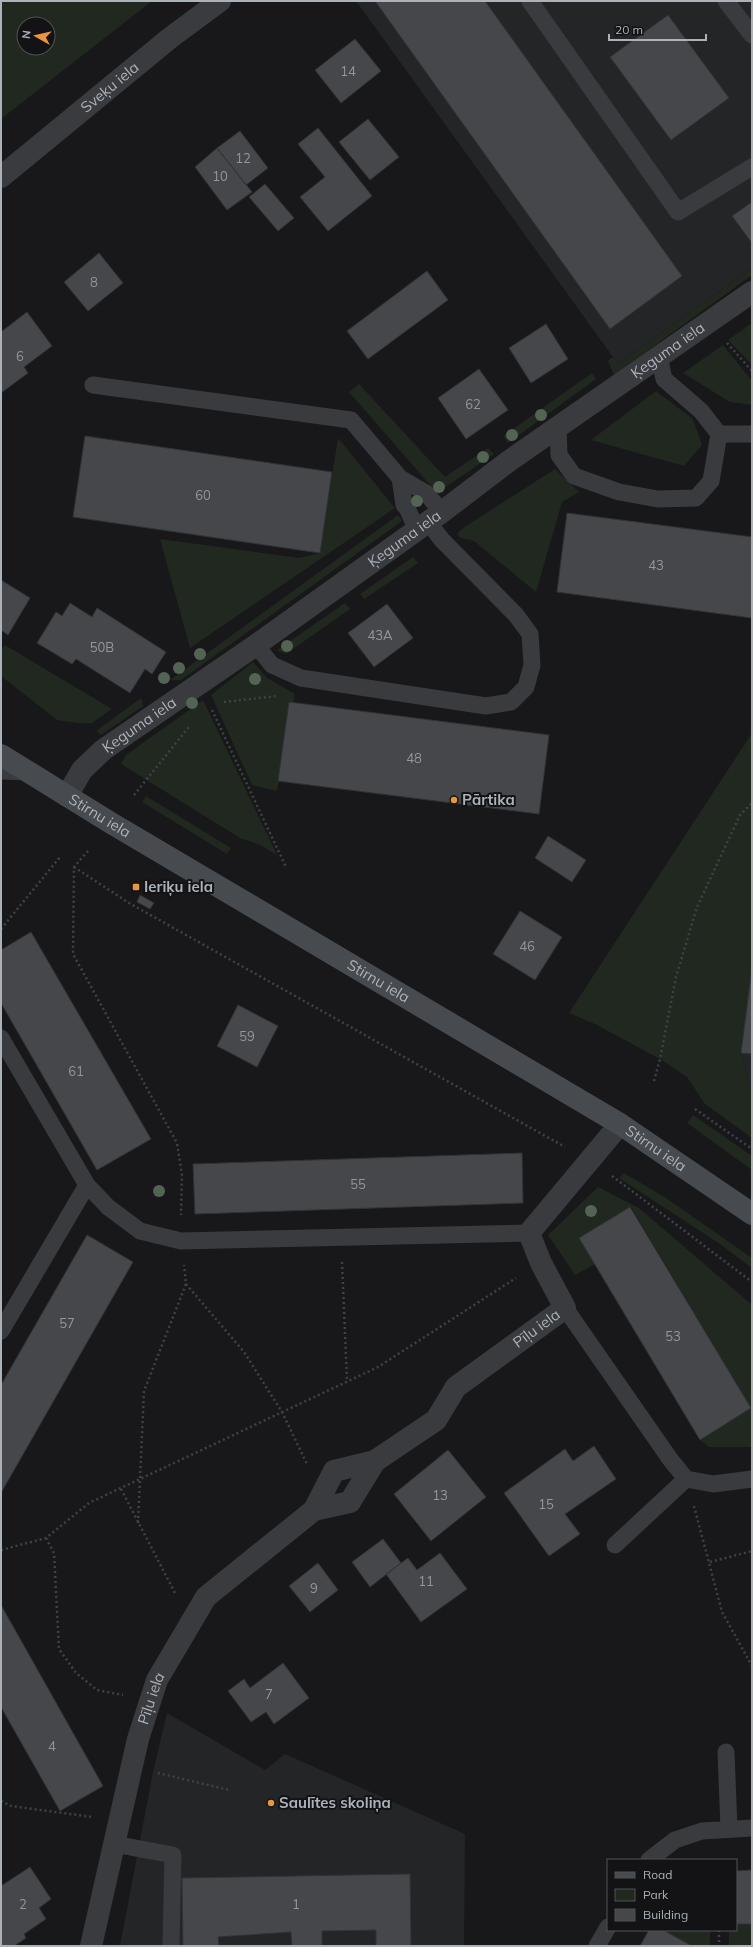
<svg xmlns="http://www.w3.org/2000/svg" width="753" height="1947" font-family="Mulish,sans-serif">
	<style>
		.built { fill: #242527 }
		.green { fill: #202820; fill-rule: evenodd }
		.building { fill: #45474a; stroke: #323336 }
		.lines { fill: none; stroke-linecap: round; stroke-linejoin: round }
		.path { stroke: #3f4246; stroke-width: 2.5; stroke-dasharray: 2 3; stroke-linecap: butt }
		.lane { stroke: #393b3f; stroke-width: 17 }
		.street { stroke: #393b3f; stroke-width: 22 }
		.secondary { stroke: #474a4f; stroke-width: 22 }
		.tree { fill: #546454 }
		.poi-dot { fill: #eb953f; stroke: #131315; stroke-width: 1.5 }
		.labels { text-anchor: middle; stroke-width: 4; stroke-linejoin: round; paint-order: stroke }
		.number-label { font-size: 13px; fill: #92979d }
		.street-label { font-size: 15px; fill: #abb2b9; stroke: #131315 }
		.poi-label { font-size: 15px; font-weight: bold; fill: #abb2b9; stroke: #131315; text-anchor: start }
	</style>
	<rect width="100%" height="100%" fill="#18181a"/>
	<!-- built -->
	<path class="built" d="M 356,1 L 752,1 L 752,268 L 618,364 Z
		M 752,968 L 752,1092 L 741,1053 Z
		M 167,1713 L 265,1770 L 285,1754 L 465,1834 L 464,1946 L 120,1946 L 153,1772 Z"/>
	<!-- green -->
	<path class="green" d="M 1,1 L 152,1 L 1,119 ZM 24,24 L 48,24 L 48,48 L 24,48 Z
		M 752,268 L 752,275 L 614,375 L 608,361 L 613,357 L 618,364 Z
		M 752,323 L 752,365 L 728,340 Z
		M 723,345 L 752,381 L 752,405 L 730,402 L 683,373 Z
		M 592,373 L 596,379 L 508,443 L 503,436 Z
		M 359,384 L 445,477 L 488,448 L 494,454 L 437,493 L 349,392 Z
		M 656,391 L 693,419 L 702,445 L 684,466 L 591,440 Z
		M 338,438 L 395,508 L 190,648 L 160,539 L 299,558 L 320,553 Z
		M 555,469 L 579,492 L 562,502 L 536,592 L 474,541 L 461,538 L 457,534 L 463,528 Z
		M 398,515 L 402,521 L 181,680 L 170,680 Z
		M 413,557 L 418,563 L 364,599 L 360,594 Z
		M 345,603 L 350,609 L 286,654 L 277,650 Z
		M 5,645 L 112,709 L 92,723 L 77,723 L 57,720 L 1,676 L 1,651 Z
		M 253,662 L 267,678 L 295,694 L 277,791 L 252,785 L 211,695 Z
		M 141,698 L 143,706 L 101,735 L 96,731 Z
		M 203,700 L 277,855 L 260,845 L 240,838 L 121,764 L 126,755 Z
		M 752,733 L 752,968 L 741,1053 L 752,1092 L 752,1138 L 705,1104 L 687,1077 L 660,1059 L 597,1025 L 569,1013 Z
		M 146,796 L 231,848 L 227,854 L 142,802 Z
		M 693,1115 L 752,1156 L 752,1170 L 687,1123 Z
		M 624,1173 L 666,1198 L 752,1258 L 752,1268 L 720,1244 L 619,1178 Z
		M 598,1187 L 639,1208 L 752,1305 L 752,1447 L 709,1447 L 700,1440 L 751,1408 L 631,1207 L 579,1238 L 595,1264 L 575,1275 L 548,1235 Z
		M 736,1924 L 752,1924 L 752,1946 L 729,1946 L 729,1930 L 736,1930 Z
		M 663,1930 L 710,1930 L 710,1946 L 692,1946 Z"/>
	<!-- building -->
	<path class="building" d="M 375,1 L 485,1 L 682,276 L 610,329 Z
		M 668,15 L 729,98 L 671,140 L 610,57 Z
		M 355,39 L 381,71 L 341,103 L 315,70 Z
		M 368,119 L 399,157 L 370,180 L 339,142 Z
		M 318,128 L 372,196 L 328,231 L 300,197 L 325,177 L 298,144 Z
		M 240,131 L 268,168 L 246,185 L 217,148 Z
		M 217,148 L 252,192 L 227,210 L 195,167 Z
		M 265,184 L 294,218 L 278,231 L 249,197 Z
		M 752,202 L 752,243 L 732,216 Z
		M 99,253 L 123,283 L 88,311 L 64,282 Z
		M 427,271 L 448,300 L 368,359 L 347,331 Z
		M 27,312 L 52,346 L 24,367 L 28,373 L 1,393 L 1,332 Z
		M 546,324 L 568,359 L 531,383 L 509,348 Z
		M 479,369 L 508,410 L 466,439 L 438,398 Z
		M 85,436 L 332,472 L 320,553 L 73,517 Z
		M 567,513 L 752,537 L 752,618 L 557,592 Z
		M 1,580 L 30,598 L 8,635 L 1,630 Z
		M 70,603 L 92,617 L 97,608 L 166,652 L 152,674 L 145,669 L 130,693 L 76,659 L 72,664 L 37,643 L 56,612 L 62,616 Z
		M 387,604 L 413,638 L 374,667 L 348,633 Z
		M 289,702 L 549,735 L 539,814 L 278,781 Z
		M 548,836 L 586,860 L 572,882 L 535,858 Z
		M 140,895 L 154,903 L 150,909 L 137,902 Z
		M 520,911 L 562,937 L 535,980 L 493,954 Z
		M 31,932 L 151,1139 L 97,1170 L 1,1003 L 1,950 Z
		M 752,968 L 752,1054 L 741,1053 Z
		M 238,1005 L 278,1026 L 257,1067 L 217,1046 Z
		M 522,1153 L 523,1203 L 195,1214 L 193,1164 Z
		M 630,1207 L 751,1408 L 700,1440 L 579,1238 Z
		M 87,1235 L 133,1262 L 1,1493 L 1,1385 Z
		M 594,1446 L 616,1479 L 565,1514 L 580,1534 L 549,1556 L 504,1493 L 565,1449 L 573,1461 Z
		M 448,1450 L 486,1497 L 431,1541 L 394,1494 Z
		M 383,1539 L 401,1563 L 370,1587 L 352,1562 Z
		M 440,1553 L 467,1589 L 421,1622 L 386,1574 L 408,1558 L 417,1570 Z
		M 318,1563 L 338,1590 L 310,1612 L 289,1586 Z
		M 1,1605 L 103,1786 L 60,1811 L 1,1707 Z
		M 283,1663 L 309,1698 L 274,1724 L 266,1712 L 251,1722 L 228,1691 L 244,1679 L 250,1688 Z
		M 30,1867 L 51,1899 L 39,1908 L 46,1919 L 24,1934 L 26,1938 L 14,1946 L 1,1946 L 1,1886 Z
		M 752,1870 L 752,1924 L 736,1924 L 736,1871 Z
		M 410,1874 L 411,1946 L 376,1946 L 376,1930 L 322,1931 L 322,1946 L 292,1946 L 291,1932 L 218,1937 L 219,1946 L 183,1946 L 182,1878 Z
		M 649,1930 L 663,1930 L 692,1946 L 640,1946 Z"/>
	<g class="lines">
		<!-- path -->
		<path class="path" d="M 727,343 L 752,371
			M 224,702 L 277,696
			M 212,710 L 286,867
			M 134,795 L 189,727
			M 88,851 L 74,867 L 73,954 L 177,1143 L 182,1175 L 181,1215
			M 74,867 L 129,903 L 565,1147
			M 1,929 L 60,857
			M 654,1081 L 660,1059 L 676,977 L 697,907 L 740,815 L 752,803
			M 695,1109 L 752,1149
			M 612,1176 L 752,1282
			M 342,1262 L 347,1381
			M 186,1284 L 244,1352 L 282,1412 L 307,1464
			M 121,1489 L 175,1593
			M 694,1506 L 722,1612 L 752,1666
			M 138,1523 L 144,1391 L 186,1284 L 184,1265
			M 46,1538 L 54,1553 L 59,1649 L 76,1673 L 97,1690 L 123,1695
			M 1,1550 L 46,1538 L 89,1503 L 378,1367 L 516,1278
			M 710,1562 L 752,1551
			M 158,1773 L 229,1790
			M 1,1801 L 11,1806 L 92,1817
			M 719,1930 L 719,1946"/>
		<!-- lane -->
		<path class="lane" d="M 530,1 L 678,212 L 752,167
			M 726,1 L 752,35
			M 93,385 L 351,420 L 400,478 L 426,493 L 442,512
			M 558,426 L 559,455 L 574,476 L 619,492 L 658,499 L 696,498 L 711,481 L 719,434 L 701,411 L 664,379 L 659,356
			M 719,434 L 752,434
			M 400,478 L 404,505 L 407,508 L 417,530
			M 256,645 L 272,665 L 301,678 L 486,706 L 511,702 L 526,687 L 532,665 L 530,634 L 516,615 L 442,540 L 428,522
			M 1,771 L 29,772
			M 1,1038 L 87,1185
			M 565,1308 L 670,1459 L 686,1479 L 713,1484 L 752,1479
			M 1,1331 L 87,1185 L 108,1207 L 140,1231 L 181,1241 L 529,1233
			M 615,1545 L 686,1479
			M 726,1752 L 729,1829
			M 114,1844 L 173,1855 L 171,1946
			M 649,1860 L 675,1840 L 702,1831 L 752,1828
			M 597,1946 L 608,1927"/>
		<!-- street -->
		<g class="street">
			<path id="s1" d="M 1,177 L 170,38 L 220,1"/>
			<path id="s2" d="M 67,796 L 82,770 L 103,750 L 256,645 L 442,512 L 509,461 L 752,292"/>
			<path d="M 314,1510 L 350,1502 L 375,1461"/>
			<path id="s3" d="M 91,1946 L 138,1739 L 157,1680 L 206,1597 L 314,1510 L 334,1471 L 375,1461 L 436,1420 L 456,1387 L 565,1308 L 541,1263 L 529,1233 L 620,1124"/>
		</g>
		<!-- secondary -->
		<path class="secondary" id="s4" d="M 1,755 L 111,823 L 620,1124 L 752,1214"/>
	</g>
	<!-- trees -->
	<g class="tree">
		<circle cx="541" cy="415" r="6"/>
		<circle cx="512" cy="435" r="6"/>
		<circle cx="483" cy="457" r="6"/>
		<circle cx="439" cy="487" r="6"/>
		<circle cx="417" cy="501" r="6"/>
		<circle cx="287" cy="646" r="6"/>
		<circle cx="200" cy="654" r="6"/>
		<circle cx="179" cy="668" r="6"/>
		<circle cx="164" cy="678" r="6"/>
		<circle cx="255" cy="679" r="6"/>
		<circle cx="192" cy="703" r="6"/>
		<circle cx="159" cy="1191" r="6"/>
		<circle cx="591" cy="1211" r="6"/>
	</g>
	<!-- markers -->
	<g class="poi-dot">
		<circle cx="454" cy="800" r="4"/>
		<rect x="132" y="883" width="8" height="8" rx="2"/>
		<circle cx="271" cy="1803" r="4"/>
	</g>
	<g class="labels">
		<!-- number labels -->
		<g class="number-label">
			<text x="348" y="76">14</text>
			<text x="243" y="163">12</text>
			<text x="220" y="181">10</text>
			<text x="94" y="287">8</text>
			<text x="20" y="361">6</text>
			<text x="473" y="409">62</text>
			<text x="203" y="500">60</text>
			<text x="656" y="570">43</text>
			<text x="380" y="640">43A</text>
			<text x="102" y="652">50B</text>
			<text x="414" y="763">48</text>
			<text x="527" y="951">46</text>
			<text x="247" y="1041">59</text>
			<text x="76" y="1076">61</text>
			<text x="358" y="1189">55</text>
			<text x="67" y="1328">57</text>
			<text x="673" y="1341">53</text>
			<text x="440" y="1500">13</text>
			<text x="546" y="1509">15</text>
			<text x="426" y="1586">11</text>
			<text x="314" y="1593">9</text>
			<text x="269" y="1699">7</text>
			<text x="52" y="1751">4</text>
			<text x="23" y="1909">2</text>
			<text x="296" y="1909">1</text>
		</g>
		<!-- street labels -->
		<g class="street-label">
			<text dy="5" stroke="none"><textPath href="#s1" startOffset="141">Sveķu iela</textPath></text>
			<text dy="5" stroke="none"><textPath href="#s2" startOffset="751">Ķeguma iela</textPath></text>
			<text dy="5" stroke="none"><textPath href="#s2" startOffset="427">Ķeguma iela</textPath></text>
			<text dy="5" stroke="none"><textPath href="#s2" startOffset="103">Ķeguma iela</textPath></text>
			<text dy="5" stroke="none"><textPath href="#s4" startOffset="116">Stirnu iela</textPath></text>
			<text dy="5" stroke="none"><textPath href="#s4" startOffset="440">Stirnu iela</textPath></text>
			<text dy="5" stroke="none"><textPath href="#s4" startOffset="764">Stirnu iela</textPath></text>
			<text dy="5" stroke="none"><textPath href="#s3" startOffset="807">Pīļu iela</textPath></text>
			<text dy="5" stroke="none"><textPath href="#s3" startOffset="255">Pīļu iela</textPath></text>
		</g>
		<!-- poi labels -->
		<g class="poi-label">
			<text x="462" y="805">Pārtika</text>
			<text x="144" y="892">Ieriķu iela</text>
			<text x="279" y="1808">Saulītes skoliņa</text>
		</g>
	</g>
	<!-- border -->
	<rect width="753" height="1947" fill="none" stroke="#abb2b9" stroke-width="4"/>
	<!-- legend -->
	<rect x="607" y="1859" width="130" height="72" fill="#131315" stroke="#505357"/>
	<rect x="615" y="1872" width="20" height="6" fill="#474a4f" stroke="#505357"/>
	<text x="643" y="1879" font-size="12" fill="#abb2b9">Road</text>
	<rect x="615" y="1889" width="20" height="12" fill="#202820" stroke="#505357"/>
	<text x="643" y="1899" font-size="12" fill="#abb2b9">Park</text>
	<rect x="615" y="1909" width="20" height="12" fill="#45474a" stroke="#505357"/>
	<text x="643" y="1919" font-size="12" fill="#abb2b9">Building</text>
	<!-- north arrow -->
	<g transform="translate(36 36) rotate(278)"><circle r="19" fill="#131315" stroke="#505357"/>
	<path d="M0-3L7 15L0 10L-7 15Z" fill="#eb953f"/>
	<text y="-6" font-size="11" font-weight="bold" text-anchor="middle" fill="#abb2b9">N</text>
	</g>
	<!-- scale -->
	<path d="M609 34v6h97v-6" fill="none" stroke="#abb2b9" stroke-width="2"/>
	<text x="615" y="34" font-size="12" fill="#abb2b9" stroke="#131315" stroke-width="3" paint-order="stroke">20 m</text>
</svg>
